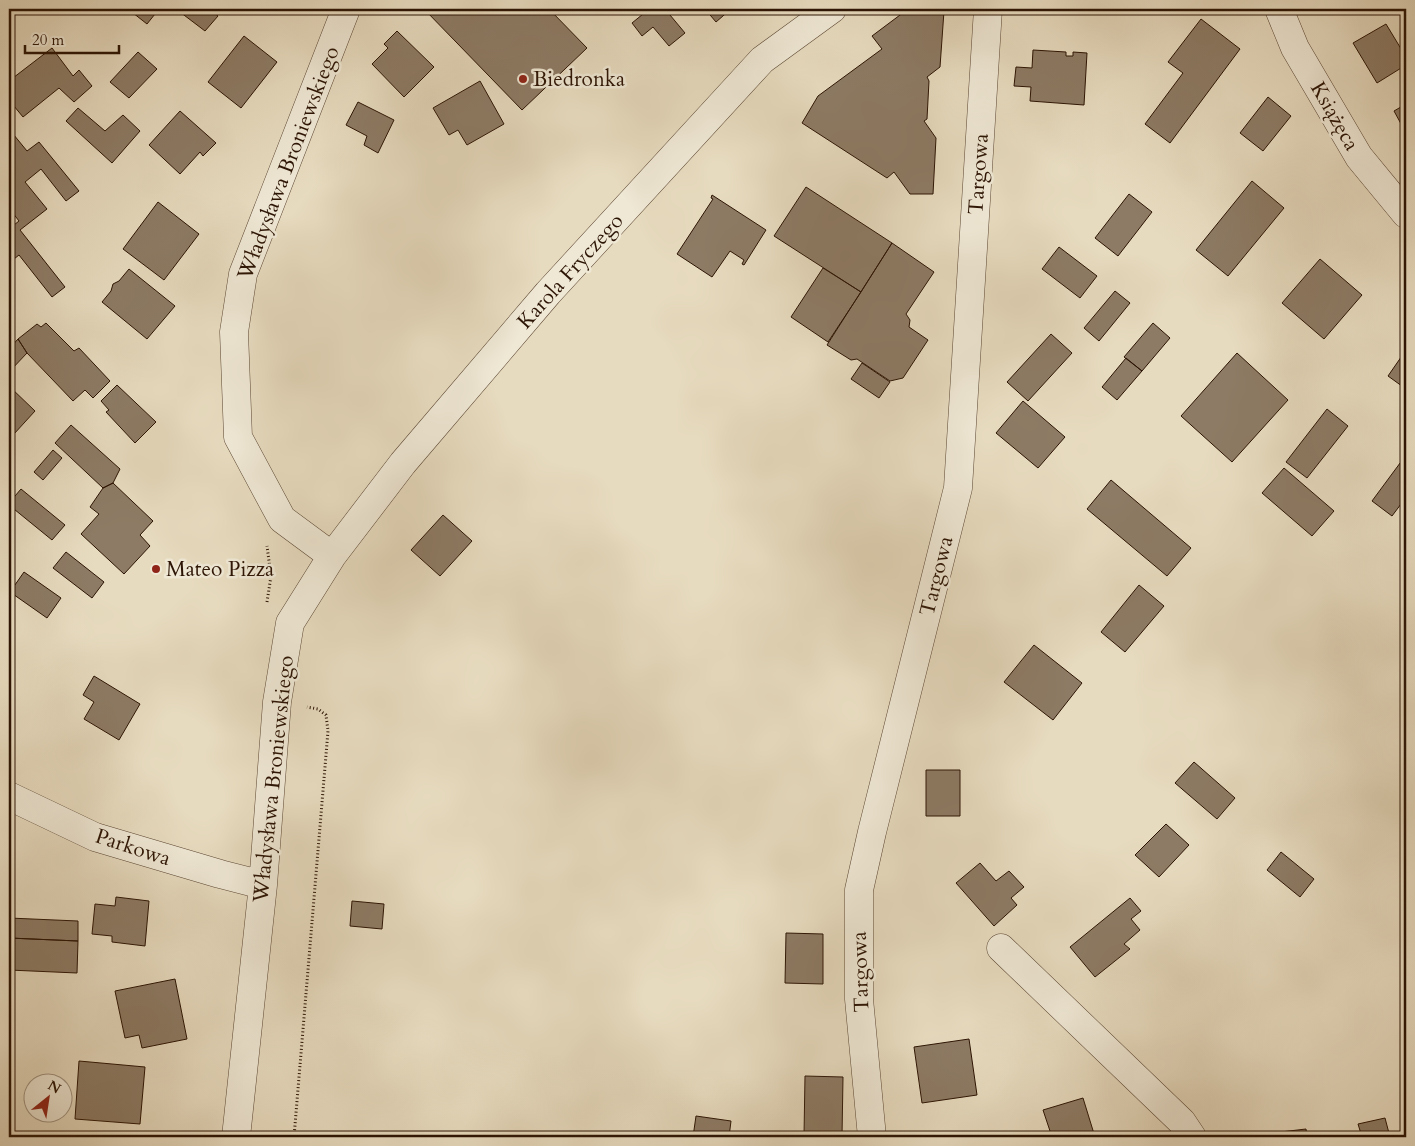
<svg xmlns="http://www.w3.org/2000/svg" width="1415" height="1146" font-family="Cardo,serif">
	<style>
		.building { fill: #8d7b65; stroke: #2c1404 }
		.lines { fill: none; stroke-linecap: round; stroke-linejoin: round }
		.minor-casing { stroke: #5b4633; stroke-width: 29 }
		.path { stroke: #2c1404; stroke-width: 3; stroke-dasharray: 1 2.5; stroke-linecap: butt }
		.minor { stroke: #efe8d5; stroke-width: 28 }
		.poi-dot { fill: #8f2418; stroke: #efe8d5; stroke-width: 2 }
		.labels { text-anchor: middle; stroke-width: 5; stroke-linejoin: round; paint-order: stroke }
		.poi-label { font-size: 21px; fill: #2c1404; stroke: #efe8d5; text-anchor: start }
		.street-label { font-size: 21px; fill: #2c1404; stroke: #efe8d5 }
	</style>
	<rect width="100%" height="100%" fill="#e7dbbf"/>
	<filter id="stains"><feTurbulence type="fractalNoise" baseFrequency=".004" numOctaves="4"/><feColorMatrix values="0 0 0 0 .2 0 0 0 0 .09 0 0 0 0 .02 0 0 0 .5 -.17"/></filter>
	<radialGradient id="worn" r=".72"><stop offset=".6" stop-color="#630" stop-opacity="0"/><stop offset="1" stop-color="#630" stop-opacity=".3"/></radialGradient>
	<!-- building -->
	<path class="building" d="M 128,9 L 159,9 L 147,24 Z
		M 176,9 L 209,9 L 218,16 L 205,31 Z
		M 424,9 L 549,9 L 587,48 L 522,110 Z
		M 639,9 L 665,9 L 685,33 L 669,46 L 653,27 L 642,36 L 632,23 L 643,14 Z
		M 705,9 L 731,9 L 716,22 Z
		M 908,9 L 943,9 L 944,11 L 940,67 L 927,77 L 929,81 L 927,119 L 924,121 L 936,138 L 933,194 L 910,194 L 894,172 L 887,178 L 802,123 L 818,96 L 882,49 L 872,36 Z
		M 1201,19 L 1240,49 L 1170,143 L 1145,124 L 1183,73 L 1168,62 Z
		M 1386,24 L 1406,57 L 1406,65 L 1377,83 L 1353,43 Z
		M 397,31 L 434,67 L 404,97 L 372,64 L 388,48 L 384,44 Z
		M 244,36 L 277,62 L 241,108 L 208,82 Z
		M 52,48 L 73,76 L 79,70 L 92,86 L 74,102 L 59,88 L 23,117 L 9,100 L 9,81 Z
		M 1033,50 L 1066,52 L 1066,56 L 1073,56 L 1073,52 L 1087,53 L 1084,105 L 1030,101 L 1031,87 L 1014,86 L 1016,67 L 1032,68 Z
		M 138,52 L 157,69 L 129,98 L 110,82 Z
		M 480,81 L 504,124 L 467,145 L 458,130 L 449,135 L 433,108 Z
		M 1268,97 L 1291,116 L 1263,151 L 1240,133 Z
		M 358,102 L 394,120 L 378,153 L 364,145 L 367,136 L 346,125 Z
		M 1406,104 L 1406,133 L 1394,111 Z
		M 78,108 L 105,131 L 123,115 L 140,131 L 112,163 L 66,121 Z
		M 180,111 L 216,143 L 203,156 L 200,152 L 180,174 L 149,145 Z
		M 9,129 L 27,151 L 39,142 L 79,191 L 66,201 L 41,169 L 25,182 L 47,209 L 20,230 L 65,287 L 52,297 L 19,255 L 9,263 L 9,229 L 19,221 L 9,208 Z
		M 1252,181 L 1284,208 L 1228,276 L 1196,250 Z
		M 806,187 L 892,243 L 861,292 L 774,236 Z
		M 1129,194 L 1152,212 L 1118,256 L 1095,238 Z
		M 712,195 L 766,230 L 744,265 L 742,264 L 744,260 L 730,251 L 712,277 L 677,254 L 713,199 L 711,198 Z
		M 158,202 L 199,234 L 164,280 L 123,249 Z
		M 892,243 L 934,272 L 906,314 L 910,320 L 909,327 L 928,340 L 903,378 L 890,381 L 857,359 L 851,360 L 827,345 Z
		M 1059,247 L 1097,276 L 1080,298 L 1042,269 Z
		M 1320,259 L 1362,295 L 1324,339 L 1282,303 Z
		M 823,268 L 861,292 L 828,342 L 791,317 Z
		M 129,269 L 175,306 L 147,339 L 102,302 L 111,291 L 113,284 L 119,281 Z
		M 1115,291 L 1130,303 L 1099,341 L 1084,328 Z
		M 46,323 L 74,351 L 79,348 L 110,381 L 93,398 L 85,390 L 73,401 L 27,353 L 18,339 L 37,324 L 41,327 Z
		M 1153,323 L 1170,338 L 1142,371 L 1124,357 Z
		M 1051,334 L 1072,353 L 1028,401 L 1007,382 Z
		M 18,339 L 27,353 L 10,371 L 9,349 Z
		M 1406,350 L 1406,389 L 1388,376 Z
		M 1237,353 L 1288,400 L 1232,462 L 1181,416 Z
		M 1126,358 L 1142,371 L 1117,400 L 1102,387 Z
		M 862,363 L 890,382 L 879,398 L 851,379 Z
		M 117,385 L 156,422 L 135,443 L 106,412 L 109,410 L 101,401 Z
		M 9,386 L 35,411 L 14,434 L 9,429 Z
		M 1023,401 L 1065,437 L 1038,468 L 996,433 Z
		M 1327,409 L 1348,426 L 1307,478 L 1286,462 Z
		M 71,425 L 120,469 L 113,483 L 103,488 L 55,443 Z
		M 53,450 L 62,458 L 43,480 L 34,472 Z
		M 1406,455 L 1406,502 L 1404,500 L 1392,516 L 1372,501 Z
		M 1284,468 L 1334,511 L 1312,536 L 1262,493 Z
		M 1111,480 L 1191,548 L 1167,576 L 1087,509 Z
		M 113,483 L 153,521 L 140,535 L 150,546 L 124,574 L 81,534 L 99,514 L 90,507 L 103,488 Z
		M 21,489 L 65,525 L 52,540 L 9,505 L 9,503 Z
		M 443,515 L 472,541 L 440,576 L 411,550 Z
		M 66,552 L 104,582 L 92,598 L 53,568 Z
		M 24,572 L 61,598 L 47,618 L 10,592 Z
		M 1139,585 L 1164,606 L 1125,652 L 1101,632 Z
		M 1034,645 L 1082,683 L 1053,720 L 1004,682 Z
		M 94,676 L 140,704 L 119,740 L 84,719 L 94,702 L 83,695 Z
		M 1194,762 L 1235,798 L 1217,819 L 1175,783 Z
		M 926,770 L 960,770 L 960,816 L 926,816 Z
		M 1166,824 L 1189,845 L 1159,877 L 1135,855 Z
		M 1281,852 L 1314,879 L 1300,897 L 1267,870 Z
		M 980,863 L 996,881 L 1009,871 L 1024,887 L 1011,898 L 1017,905 L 994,926 L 956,883 Z
		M 116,897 L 149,901 L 145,946 L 112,942 L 112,936 L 92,934 L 95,904 L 115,906 Z
		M 1130,898 L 1141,911 L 1131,919 L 1140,930 L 1124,944 L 1130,949 L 1095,977 L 1070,947 Z
		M 352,901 L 384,904 L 382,929 L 350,926 Z
		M 9,918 L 78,921 L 78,941 L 9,938 Z
		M 786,933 L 823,934 L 823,984 L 785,983 Z
		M 9,938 L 78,941 L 77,973 L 9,970 Z
		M 175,979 L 187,1039 L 142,1048 L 139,1035 L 125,1038 L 115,991 Z
		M 969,1039 L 977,1095 L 922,1103 L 914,1047 Z
		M 79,1061 L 145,1067 L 140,1124 L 75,1119 Z
		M 805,1076 L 843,1077 L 842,1136 L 804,1135 Z
		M 1083,1098 L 1095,1137 L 1052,1137 L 1043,1110 Z
		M 696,1116 L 731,1121 L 729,1137 L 693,1137 Z
		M 1385,1118 L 1390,1137 L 1362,1137 L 1358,1124 Z
		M 1306,1129 L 1307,1137 L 1255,1137 L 1255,1135 Z"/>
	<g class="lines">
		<defs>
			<path id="minor" d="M 1279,9 L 1295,48 L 1359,157 L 1406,214
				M 332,556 L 282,519 L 238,437 L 234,332 L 243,274 L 346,9
				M 9,796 L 95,837 L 220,874 L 263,885
				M 1001,948 L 1182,1122 L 1192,1137
				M 236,1137 L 263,885 L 277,702 L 290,623 L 332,556 L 403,463 L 548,293 L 762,60 L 832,9
				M 872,1137 L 859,999 L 859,890 L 872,832 L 958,488 L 988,9"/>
		</defs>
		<!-- minor casing -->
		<use href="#minor" class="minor-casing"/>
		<!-- path -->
		<path class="path" d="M 267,602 L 271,576 L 267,546
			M 294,1137 L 328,731 L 326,715 L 318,709 L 307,707"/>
		<!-- minor -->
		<use href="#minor" class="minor"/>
	</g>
	<!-- markers -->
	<g class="poi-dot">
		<circle cx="523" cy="79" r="5"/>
		<circle cx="156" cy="569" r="5"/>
	</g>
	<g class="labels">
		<!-- poi labels -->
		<g class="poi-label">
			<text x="533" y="86">Biedronka</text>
			<text x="166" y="576">Mateo Pizza</text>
		</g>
		<!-- street labels -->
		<g class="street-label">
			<text transform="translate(1335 116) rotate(60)" y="7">Książęca</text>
			<text transform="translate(288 163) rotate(-69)" y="7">Władysława Broniewskiego</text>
			<text transform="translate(978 174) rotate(-86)" y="7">Targowa</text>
			<text transform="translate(570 271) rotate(-48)" y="7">Karola Fryczego</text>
			<text transform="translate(936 576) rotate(-76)" y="7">Targowa</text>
			<text transform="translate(273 779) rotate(-84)" y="7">Władysława Broniewskiego</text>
			<text transform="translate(133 847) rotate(18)" y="7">Parkowa</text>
			<text transform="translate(860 972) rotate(-92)" y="7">Targowa</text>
		</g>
	</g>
	<!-- margin -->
	<rect width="1415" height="1146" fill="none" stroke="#e7dbbf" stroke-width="30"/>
	<rect x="10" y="10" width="1395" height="1126" fill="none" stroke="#2c1404" stroke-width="2.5"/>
	<rect x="15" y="15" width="1385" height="1116" fill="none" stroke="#2c1404"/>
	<!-- north arrow -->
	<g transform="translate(48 1098) rotate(30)"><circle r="24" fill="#efe8d5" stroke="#a19381"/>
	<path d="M0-4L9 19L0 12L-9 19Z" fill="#8f2418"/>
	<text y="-8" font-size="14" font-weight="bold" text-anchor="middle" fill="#2c1404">N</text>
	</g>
	<!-- scale -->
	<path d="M25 45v8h94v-8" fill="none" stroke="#2c1404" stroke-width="2.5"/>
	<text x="32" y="45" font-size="15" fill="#2c1404" stroke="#efe8d5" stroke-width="4" paint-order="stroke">20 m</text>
	<rect width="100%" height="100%" filter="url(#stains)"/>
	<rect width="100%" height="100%" fill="url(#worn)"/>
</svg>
